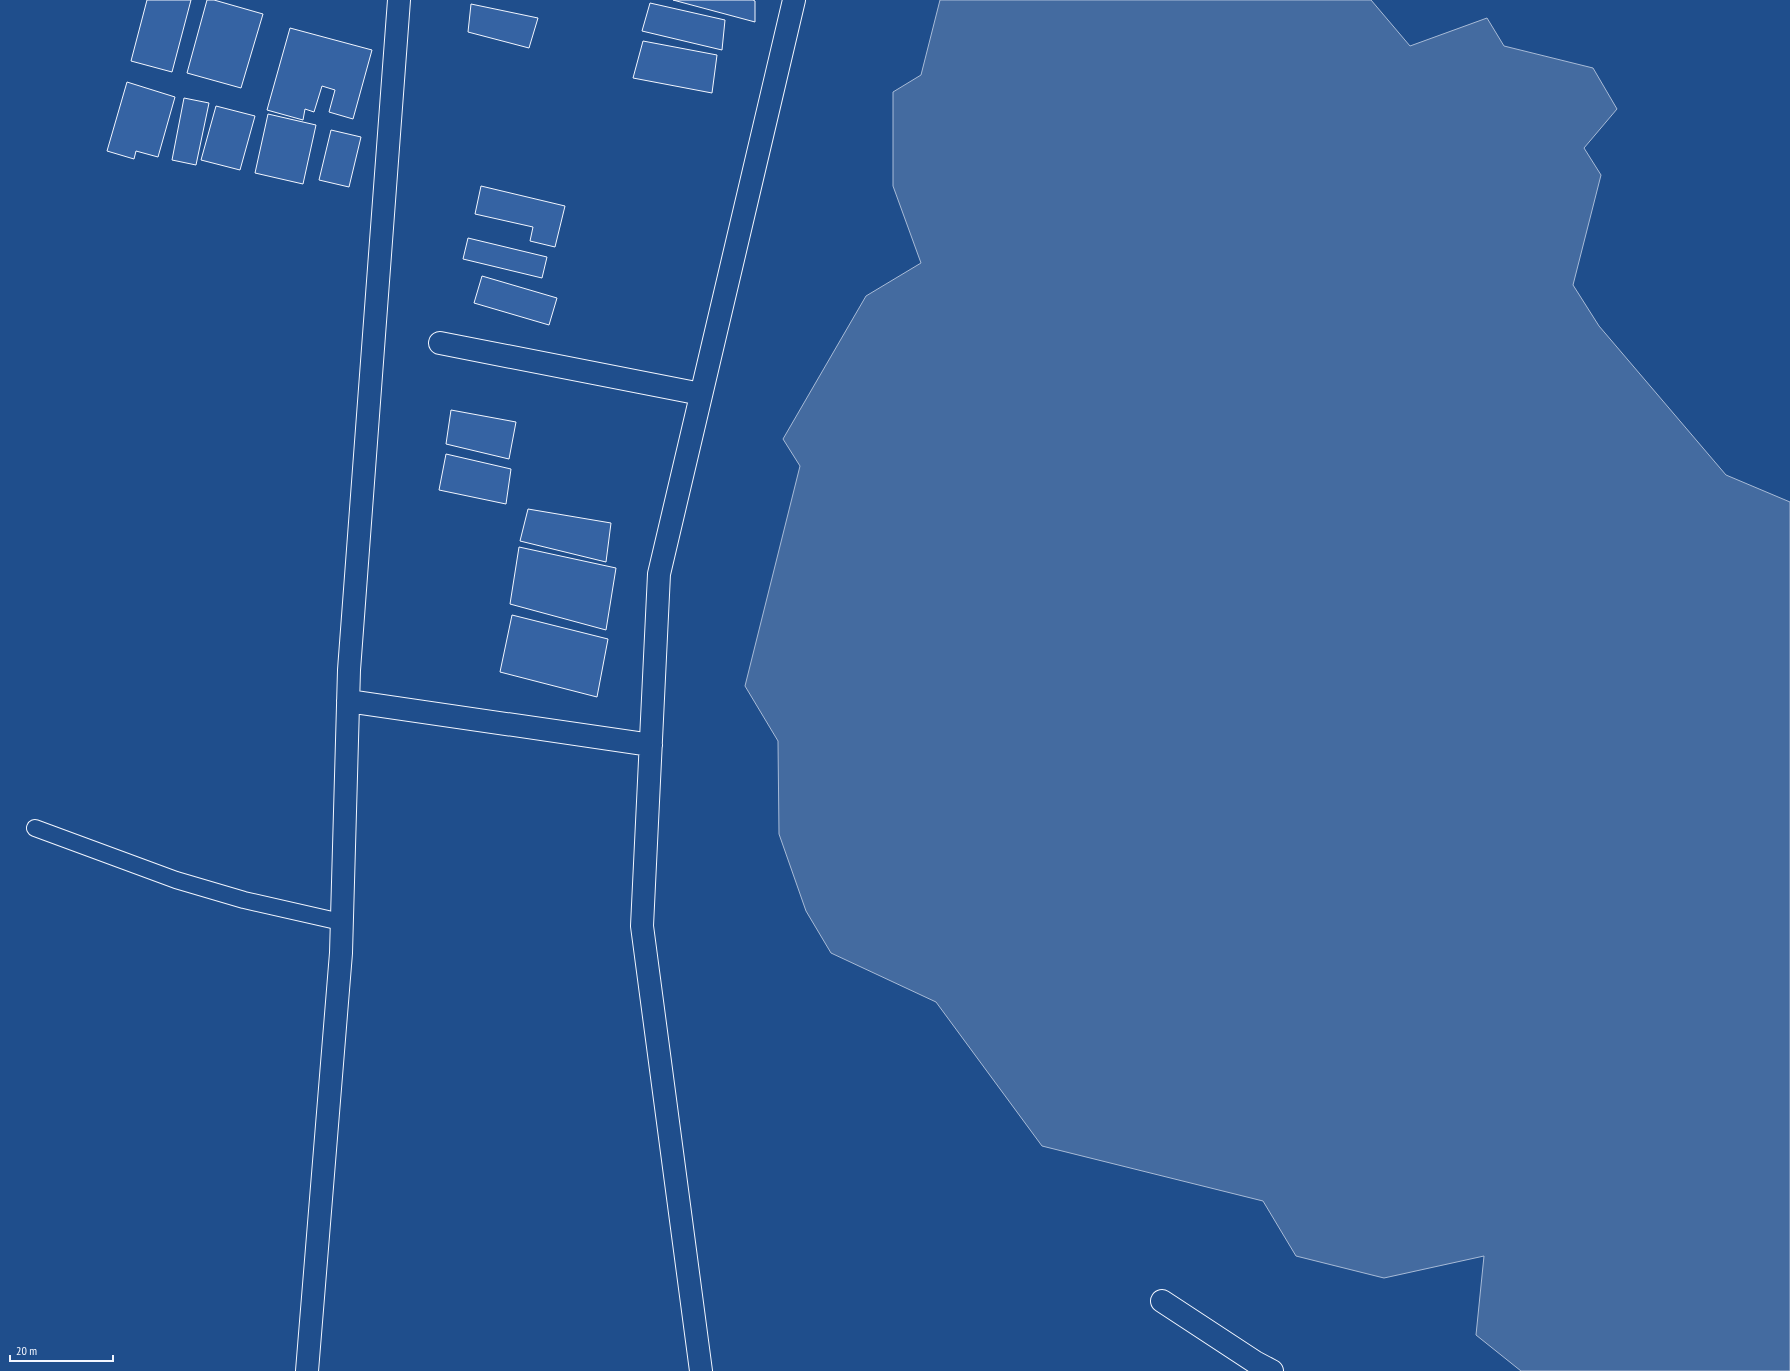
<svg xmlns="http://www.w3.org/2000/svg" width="1790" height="1371" font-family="'PT Sans Narrow',sans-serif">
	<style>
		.water { fill: #446ba0; stroke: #a8bbd7 }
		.building { fill: #3563a3; stroke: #f2f6ff }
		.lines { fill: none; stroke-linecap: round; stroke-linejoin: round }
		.lane-casing { stroke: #f2f6ff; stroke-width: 18 }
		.street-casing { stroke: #f2f6ff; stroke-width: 24 }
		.lane { stroke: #1f4e8c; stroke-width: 16 }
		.street { stroke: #1f4e8c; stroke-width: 22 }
	</style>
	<rect width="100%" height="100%" fill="#1f4e8c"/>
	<!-- water -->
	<path class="water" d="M 940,0 L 1371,0 L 1410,46 L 1487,18 L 1504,46 L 1593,68 L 1617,109 L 1584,148 L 1601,175 L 1573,285 L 1599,326 L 1726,475 L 1790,502 L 1790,1371 L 1521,1371 L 1476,1335 L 1484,1256 L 1384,1278 L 1296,1256 L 1263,1201 L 1042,1146 L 936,1002 L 831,953 L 806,911 L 779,834 L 778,741 L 745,686 L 800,466 L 783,439 L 866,296 L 921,263 L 893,186 L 893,92 L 921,75 Z"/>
	<!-- building -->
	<path class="building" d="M 147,0 L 191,0 L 172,72 L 131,61 Z
		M 207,0 L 214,0 L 263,14 L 241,88 L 187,73 Z
		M 673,0 L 753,0 L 755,1 L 755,22 Z
		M 650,3 L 725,20 L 722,50 L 642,31 Z
		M 471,4 L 538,18 L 529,48 L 468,32 Z
		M 290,28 L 372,50 L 353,119 L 329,112 L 335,90 L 322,86 L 314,112 L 305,109 L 303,120 L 267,110 Z
		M 643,41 L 717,55 L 712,93 L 633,78 Z
		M 127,82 L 175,97 L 158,157 L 136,151 L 134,159 L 107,151 Z
		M 184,98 L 209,103 L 196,165 L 172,160 Z
		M 216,106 L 255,116 L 240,170 L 201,160 Z
		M 268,114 L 316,125 L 303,184 L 255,173 Z
		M 331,130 L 361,137 L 349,187 L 319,180 Z
		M 481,186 L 565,206 L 555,247 L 530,241 L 533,227 L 475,214 Z
		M 468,238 L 547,257 L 542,278 L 463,259 Z
		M 482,276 L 557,298 L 549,325 L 474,303 Z
		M 451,410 L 516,422 L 509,459 L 446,444 Z
		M 446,454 L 511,469 L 506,504 L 439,490 Z
		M 528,509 L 611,523 L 606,562 L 520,541 Z
		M 519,547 L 616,568 L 606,630 L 510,604 Z
		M 512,615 L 608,639 L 597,697 L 500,672 Z"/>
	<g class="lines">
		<defs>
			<path id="lane" d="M 35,828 L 176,880 L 244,900 L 341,922"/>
			<path id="street" d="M 440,343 L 701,394
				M 348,701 L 651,745
				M 1162,1301 L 1255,1362 L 1272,1371
				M 307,1371 L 341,953 L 349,670 L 399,0
				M 701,1371 L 642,926 L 659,574 L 794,0"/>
		</defs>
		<!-- lane casing -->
		<use href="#lane" class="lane-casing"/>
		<!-- street casing -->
		<use href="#street" class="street-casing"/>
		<!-- lane -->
		<use href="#lane" class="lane"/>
		<!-- street -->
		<use href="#street" class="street"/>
	</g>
	<!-- scale -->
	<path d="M10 1355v6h103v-6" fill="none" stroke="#f2f6ff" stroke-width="2"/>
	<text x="16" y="1355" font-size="12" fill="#f2f6ff" stroke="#1f4e8c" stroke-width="3" paint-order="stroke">20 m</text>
</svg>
